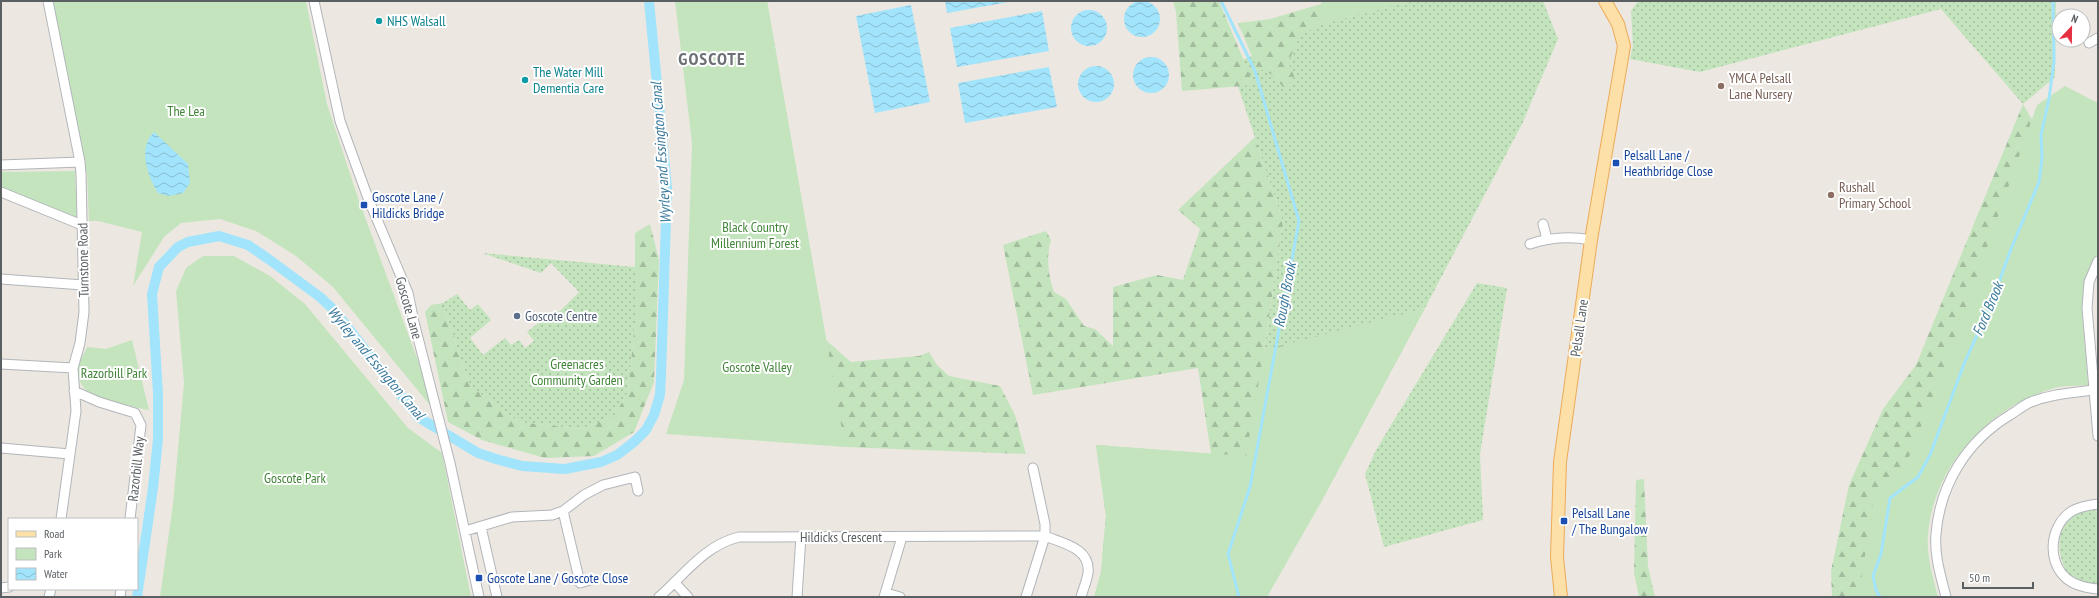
<svg xmlns="http://www.w3.org/2000/svg" width="2099" height="598" font-family="'PT Sans Narrow',sans-serif">
	<style>
		.grass { fill: url(#grass-dots) }
		.forest { fill: url(#forest-firs) }
		.park { fill: #c4e4be }
		.water { fill: url(#water-waves) }
		.lines { fill: none; stroke-linecap: round; stroke-linejoin: round }
		.stream { stroke: #a2e4fc; stroke-width: 3 }
		.canal { stroke: #a2e4fc; stroke-width: 10 }
		.minor-casing { stroke: #b2b5b9; stroke-width: 11 }
		.major-casing { stroke: #edab5a; stroke-width: 14 }
		.minor { stroke: #fff; stroke-width: 9 }
		.major { stroke: #fce0a7; stroke-width: 12 }
		.culture-dot { fill: #0f9aa8; stroke: #fff; stroke-width: 1.5 }
		.education-dot { fill: #8d6e63; stroke: #fff; stroke-width: 1.5 }
		.transit-dot { fill: #1a4fb4; stroke: #fff; stroke-width: 1.5 }
		.service-dot { fill: #5c6f8a; stroke: #fff; stroke-width: 1.5 }
		.labels { text-anchor: middle; stroke-width: 4; stroke-linejoin: round; paint-order: stroke }
		.culture-label { font-size: 14px; fill: #0d838f; stroke: #fff; text-anchor: start }
		.education-label { font-size: 14px; fill: #785e54; stroke: #fff; text-anchor: start }
		.park-label { font-size: 14px; fill: #408437; stroke: #fff }
		.transit-label { font-size: 14px; fill: #164399; stroke: #fff; text-anchor: start }
		.street-label { font-size: 14px; fill: #5a5f62; stroke: #fff }
		.service-label { font-size: 14px; fill: #4e5e75; stroke: #fff; text-anchor: start }
		.water-label { font-size: 15px; font-style: italic; fill: #3b7a9c; stroke: #fff }
		.district-label { font-size: 18px; font-weight: bold; letter-spacing: 1px; fill: #6b7174; stroke: #fff }
	</style>
	<defs>
		<pattern id="grass-dots" width="8" height="8" patternUnits="userSpaceOnUse"><rect width="8" height="8" fill="#c4e4be"/><path d="M2 2h.1M6 6h.1" fill="none" stroke="#a2bc9e" stroke-width="1.8" stroke-linecap="round"/></pattern>
		<pattern id="forest-firs" width="22" height="20" patternUnits="userSpaceOnUse"><rect width="22" height="20" fill="#c4e4be"/><path d="M5 1l3.5 6h-7zM16 11l3.5 6h-7z" fill="#a2bc9e"/></pattern>
		<pattern id="water-waves" width="16" height="10" patternUnits="userSpaceOnUse"><rect width="16" height="10" fill="#a2e4fc"/><path d="M0 5q4-4 8 0t8 0" fill="none" stroke="#87bccf"/></pattern>
	</defs>
	<rect width="100%" height="100%" fill="#ece8e1"/>
	<!-- grass -->
	<path class="grass" d="M 1411,1 L 1543,1 L 1558,39 L 1522,124 L 1425,308 L 1264,351 L 1283,222 L 1231,65 L 1322,24 Z
		M 1638,1 L 2056,1 L 2055,77 L 2023,104 L 1941,9 L 1700,72 L 1630,59 L 1633,45 L 1631,11 Z
		M 482,253 L 635,267 L 635,322 L 628,392 L 614,416 L 581,429 L 519,422 L 469,385 L 443,303 L 457,294 L 470,310 L 478,304 L 491,320 L 470,338 L 483,355 L 505,338 L 511,345 L 519,340 L 525,348 L 534,341 L 527,332 L 552,312 L 560,311 L 579,292 L 551,263 L 541,273 Z
		M 1477,283 L 1507,288 L 1480,454 L 1483,520 L 1384,547 L 1365,474 L 1376,450 Z
		M 2091,509 L 2098,511 L 2098,585 L 2082,582 L 2067,573 C 2053,546 2057,517 2091,509 Z"/>
	<!-- forest -->
	<path class="forest" d="M 767,1 L 826,340 L 851,362 L 919,356 L 929,352 L 937,365 L 949,376 L 1000,386 L 1015,415 L 1026,454 L 845,447 L 773,406 Z
		M 1173,1 L 1219,1 L 1254,85 L 1182,91 L 1176,12 Z
		M 1322,1 L 1411,1 L 1322,24 L 1301,35 L 1288,62 L 1294,76 L 1286,90 L 1271,74 L 1257,68 L 1238,23 L 1270,19 L 1321,4 Z
		M 2023,104 L 2041,135 L 1881,597 L 1832,597 L 1831,571 L 1849,485 L 1883,409 L 1916,365 Z
		M 1255,137 L 1283,222 L 1264,350 L 1425,308 L 1320,504 L 1102,559 L 1106,516 L 1096,445 L 1211,454 L 1198,368 L 1033,395 L 1003,245 L 1046,231 L 1051,240 C 1046,257 1048,275 1054,292 L 1066,299 L 1084,326 L 1095,329 L 1113,346 L 1113,287 L 1157,275 L 1183,280 L 1200,229 L 1178,210 Z
		M 650,224 L 659,260 L 654,382 L 634,432 L 594,456 L 545,458 L 482,440 L 448,422 L 425,312 L 431,305 L 443,303 L 469,385 L 519,422 L 581,429 L 614,416 L 628,392 L 635,322 L 635,233 Z
		M 1644,479 L 1648,566 L 1655,597 L 1639,597 L 1634,573 L 1636,480 Z"/>
	<!-- park -->
	<path class="park" d="M 48,1 L 306,1 L 327,104 L 358,198 L 438,415 L 333,287 L 296,256 L 256,231 L 220,219 L 181,223 L 164,237 L 133,286 L 142,232 L 98,221 L 89,221 L 87,173 Z
		M 675,1 L 767,1 L 845,447 L 666,434 L 684,380 L 692,143 Z
		M 1322,1 L 1411,1 L 1322,24 Z
		M 2065,86 L 2098,103 L 2098,254 L 2088,273 L 2082,308 L 2088,385 C 2076,386 2062,385 2051,389 C 1987,409 1934,466 1928,534 C 1926,555 1933,577 1938,597 L 1861,597 L 1859,595 L 1874,496 L 1907,462 L 1954,342 L 2037,105 Z
		M 75,171 L 77,218 L 1,189 L 1,172 Z
		M 203,256 L 234,256 L 270,276 L 305,304 L 408,428 L 442,453 L 471,597 L 160,597 L 173,504 L 184,383 L 176,291 L 186,268 Z
		M 1425,308 L 1320,504 L 1267,597 L 1094,597 L 1101,571 L 1106,516 L 1096,445 L 1246,456 L 1264,351 Z
		M 132,340 L 149,410 C 133,407 102,399 89,392 C 82,388 77,377 78,370 C 78,361 84,355 87,347 L 106,349 Z"/>
	<!-- water -->
	<path class="water" d="M1124 19a18 18 0 1 1 36 0a18 18 0 1 1-36 0Z
		M 945,1 L 1014,1 L 947,13 Z
		M 911,5 L 930,102 L 875,113 L 856,16 Z
		M1071 28a18 18 0 1 1 36 0a18 18 0 1 1-36 0Z
		M 1042,11 L 1049,51 L 957,67 L 950,28 Z
		M1133 75a18 18 0 1 1 36 0a18 18 0 1 1-36 0Z
		M1078 84a18 18 0 1 1 36 0a18 18 0 1 1-36 0Z
		M 1049,67 L 1057,107 L 965,123 L 958,83 Z
		M 154,132 L 188,164 L 190,183 L 183,193 L 169,196 L 158,193 C 148,176 137,149 154,132 Z"/>
	<g class="lines">
		<!-- stream -->
		<path class="stream" d="M 1221,1 L 1255,71 L 1299,221 L 1250,487 L 1228,554 L 1239,597
			M 1880,597 L 1876,590 L 1873,576 L 1881,554 L 1890,498 L 1918,477 L 1930,455 L 1964,364 L 1991,304 L 2011,249 L 2039,182 L 2042,158 L 2041,135 L 2049,99 L 2054,61 L 2053,1"/>
		<!-- canal -->
		<path class="canal" d="M 137,597 L 153,488 L 158,439 L 158,394 L 152,294 L 159,267 L 178,247 L 188,242 L 219,236 L 248,245 L 267,258 L 320,297 L 334,310 L 418,417 L 478,453 L 496,459 L 522,466 L 565,469 L 601,462 L 617,455 L 634,442 L 646,430 L 654,415 L 660,395 L 661,376 L 667,188 L 649,1"/>
		<defs>
			<path id="minor" d="M 48,1 L 80,162 L 81,174 L 84,312 L 80,343 L 73,368 L 76,411 L 61,519
				M 314,1 L 340,121 L 368,198 L 408,293 L 414,322 L 450,463 L 479,597
				M 2089,43 L 2098,38
				M 1,165 L 80,162
				M 1,192 L 82,225
				M 1543,224 L 1547,239
				M 1530,244 C 1551,237 1570,236 1591,240
				M 2098,261 L 2089,282 L 2087,308 L 2098,436
				M 1,279 L 83,285
				M 1,364 L 73,368
				M 74,391 L 99,402 L 135,413 L 141,425 L 130,519
				M 1,448 L 70,454
				M 2098,504 C 2090,505 2082,506 2074,510 C 2051,522 2046,558 2064,576 C 2072,585 2087,588 2098,589
				M 563,511 L 580,583 L 590,580
				M 481,527 L 497,597
				M 465,531 L 512,517 L 552,515 L 563,511 L 584,495 L 603,485 L 635,477 L 638,491
				M 675,583 L 688,597
				M 1,588 L 9,587
				M 886,593 L 900,597
				M 49,597 L 51,589
				M 120,597 L 121,589
				M 659,597 C 684,575 705,545 739,537 L 1045,536 C 1062,543 1091,548 1088,573 C 1087,581 1083,589 1081,597
				M 797,597 L 801,536
				M 884,597 L 902,537
				M 1026,597 L 1045,536 L 1045,524 L 1033,468
				M 1946,597 C 1941,577 1934,555 1936,534 C 1940,484 1967,441 2010,415 C 2017,411 2023,405 2031,402 C 2051,394 2072,393 2093,390"/>
			<path id="major" d="M 1561,597 L 1557,557 L 1560,462 L 1591,240 L 1624,46 L 1618,24 L 1605,1"/>
		</defs>
		<!-- minor casing -->
		<use href="#minor" class="minor-casing"/>
		<!-- major casing -->
		<use href="#major" class="major-casing"/>
		<!-- minor -->
		<use href="#minor" class="minor"/>
		<!-- major -->
		<use href="#major" class="major"/>
	</g>
	<!-- markers -->
	<g class="culture-dot">
		<circle cx="379" cy="21" r="4"/>
		<circle cx="525" cy="80" r="4"/>
	</g>
	<g class="education-dot">
		<circle cx="1721" cy="86" r="4"/>
		<circle cx="1831" cy="195" r="4"/>
	</g>
	<g class="transit-dot">
		<rect x="1612" y="159" width="8" height="8" rx="2"/>
		<rect x="360" y="201" width="8" height="8" rx="2"/>
		<rect x="1560" y="517" width="8" height="8" rx="2"/>
		<rect x="475" y="574" width="8" height="8" rx="2"/>
	</g>
	<circle class="service-dot" cx="517" cy="316" r="4"/>
	<g class="labels">
		<!-- culture labels -->
		<g class="culture-label">
			<text x="387" y="26">NHS Walsall</text>
			<text x="533" y="77">The Water Mill<tspan x="533" dy="16">Dementia Care</tspan></text>
		</g>
		<!-- education labels -->
		<g class="education-label">
			<text x="1729" y="83">YMCA Pelsall<tspan x="1729" dy="16">Lane Nursery</tspan></text>
			<text x="1839" y="192">Rushall<tspan x="1839" dy="16">Primary School</tspan></text>
		</g>
		<!-- park labels -->
		<g class="park-label">
			<text x="186" y="116">The Lea</text>
			<text x="755" y="232">Black Country<tspan x="755" dy="16">Millennium Forest</tspan></text>
			<text x="577" y="369">Greenacres<tspan x="577" dy="16">Community Garden</tspan></text>
			<text x="757" y="372">Goscote Valley</text>
			<text x="114" y="378">Razorbill Park</text>
			<text x="295" y="483">Goscote Park</text>
		</g>
		<!-- transit labels -->
		<g class="transit-label">
			<text x="1624" y="160">Pelsall Lane /<tspan x="1624" dy="16">Heathbridge Close</tspan></text>
			<text x="372" y="202">Goscote Lane /<tspan x="372" dy="16">Hildicks Bridge</tspan></text>
			<text x="1572" y="518">Pelsall Lane<tspan x="1572" dy="16">/ The Bungalow</tspan></text>
			<text x="487" y="583">Goscote Lane / Goscote Close</text>
		</g>
		<!-- street labels -->
		<g class="street-label">
			<text transform="translate(83 260) rotate(-91)" y="5">Turnstone Road</text>
			<text transform="translate(409 308) rotate(74)" y="5">Goscote Lane</text>
			<text transform="translate(1579 328) rotate(-82)" y="5">Pelsall Lane</text>
			<text transform="translate(136 469) rotate(-84)" y="5">Razorbill Way</text>
			<text x="841" y="542">Hildicks Crescent</text>
		</g>
		<!-- service labels -->
		<g class="service-label">
			<text x="525" y="321">Goscote Centre</text>
		</g>
		<!-- water labels -->
		<g class="water-label">
			<text transform="translate(661 153) rotate(-94)" y="5">Wyrley and Essington Canal</text>
			<text transform="translate(1285 295) rotate(-79)" y="5">Rough Brook</text>
			<text transform="translate(1988 309) rotate(-67)" y="5">Ford Brook</text>
			<text transform="translate(376 363) rotate(50)" y="5">Wyrley and Essington Canal</text>
		</g>
		<!-- district labels -->
		<g class="district-label">
			<text x="712" y="65">GOSCOTE</text>
		</g>
	</g>
	<!-- border -->
	<rect width="2099" height="598" fill="none" stroke="#5a5f62" stroke-width="4"/>
	<!-- legend -->
	<rect x="8" y="518" width="130" height="72" fill="#ffffff" stroke="#bdbfc0"/>
	<rect x="16" y="531" width="20" height="6" fill="#fce0a7" stroke="#bdbfc0"/>
	<text x="44" y="538" font-size="12" fill="#5a5f62">Road</text>
	<rect x="16" y="548" width="20" height="12" fill="#c4e4be" stroke="#bdbfc0"/>
	<text x="44" y="558" font-size="12" fill="#5a5f62">Park</text>
	<rect x="16" y="568" width="20" height="12" fill="url(#water-waves)" stroke="#bdbfc0"/>
	<text x="44" y="578" font-size="12" fill="#5a5f62">Water</text>
	<!-- north arrow -->
	<g transform="translate(2071 28) rotate(22)"><circle r="19" fill="#ffffff" stroke="#bdbfc0"/>
	<path d="M0-3L7 15L0 10L-7 15Z" fill="#e43040"/>
	<text y="-6" font-size="11" font-weight="bold" text-anchor="middle" fill="#5a5f62">N</text>
	</g>
	<!-- scale -->
	<path d="M1963 582v6h70v-6" fill="none" stroke="#5a5f62" stroke-width="2"/>
	<text x="1969" y="582" font-size="12" fill="#5a5f62" stroke="#ffffff" stroke-width="3" paint-order="stroke">50 m</text>
</svg>
